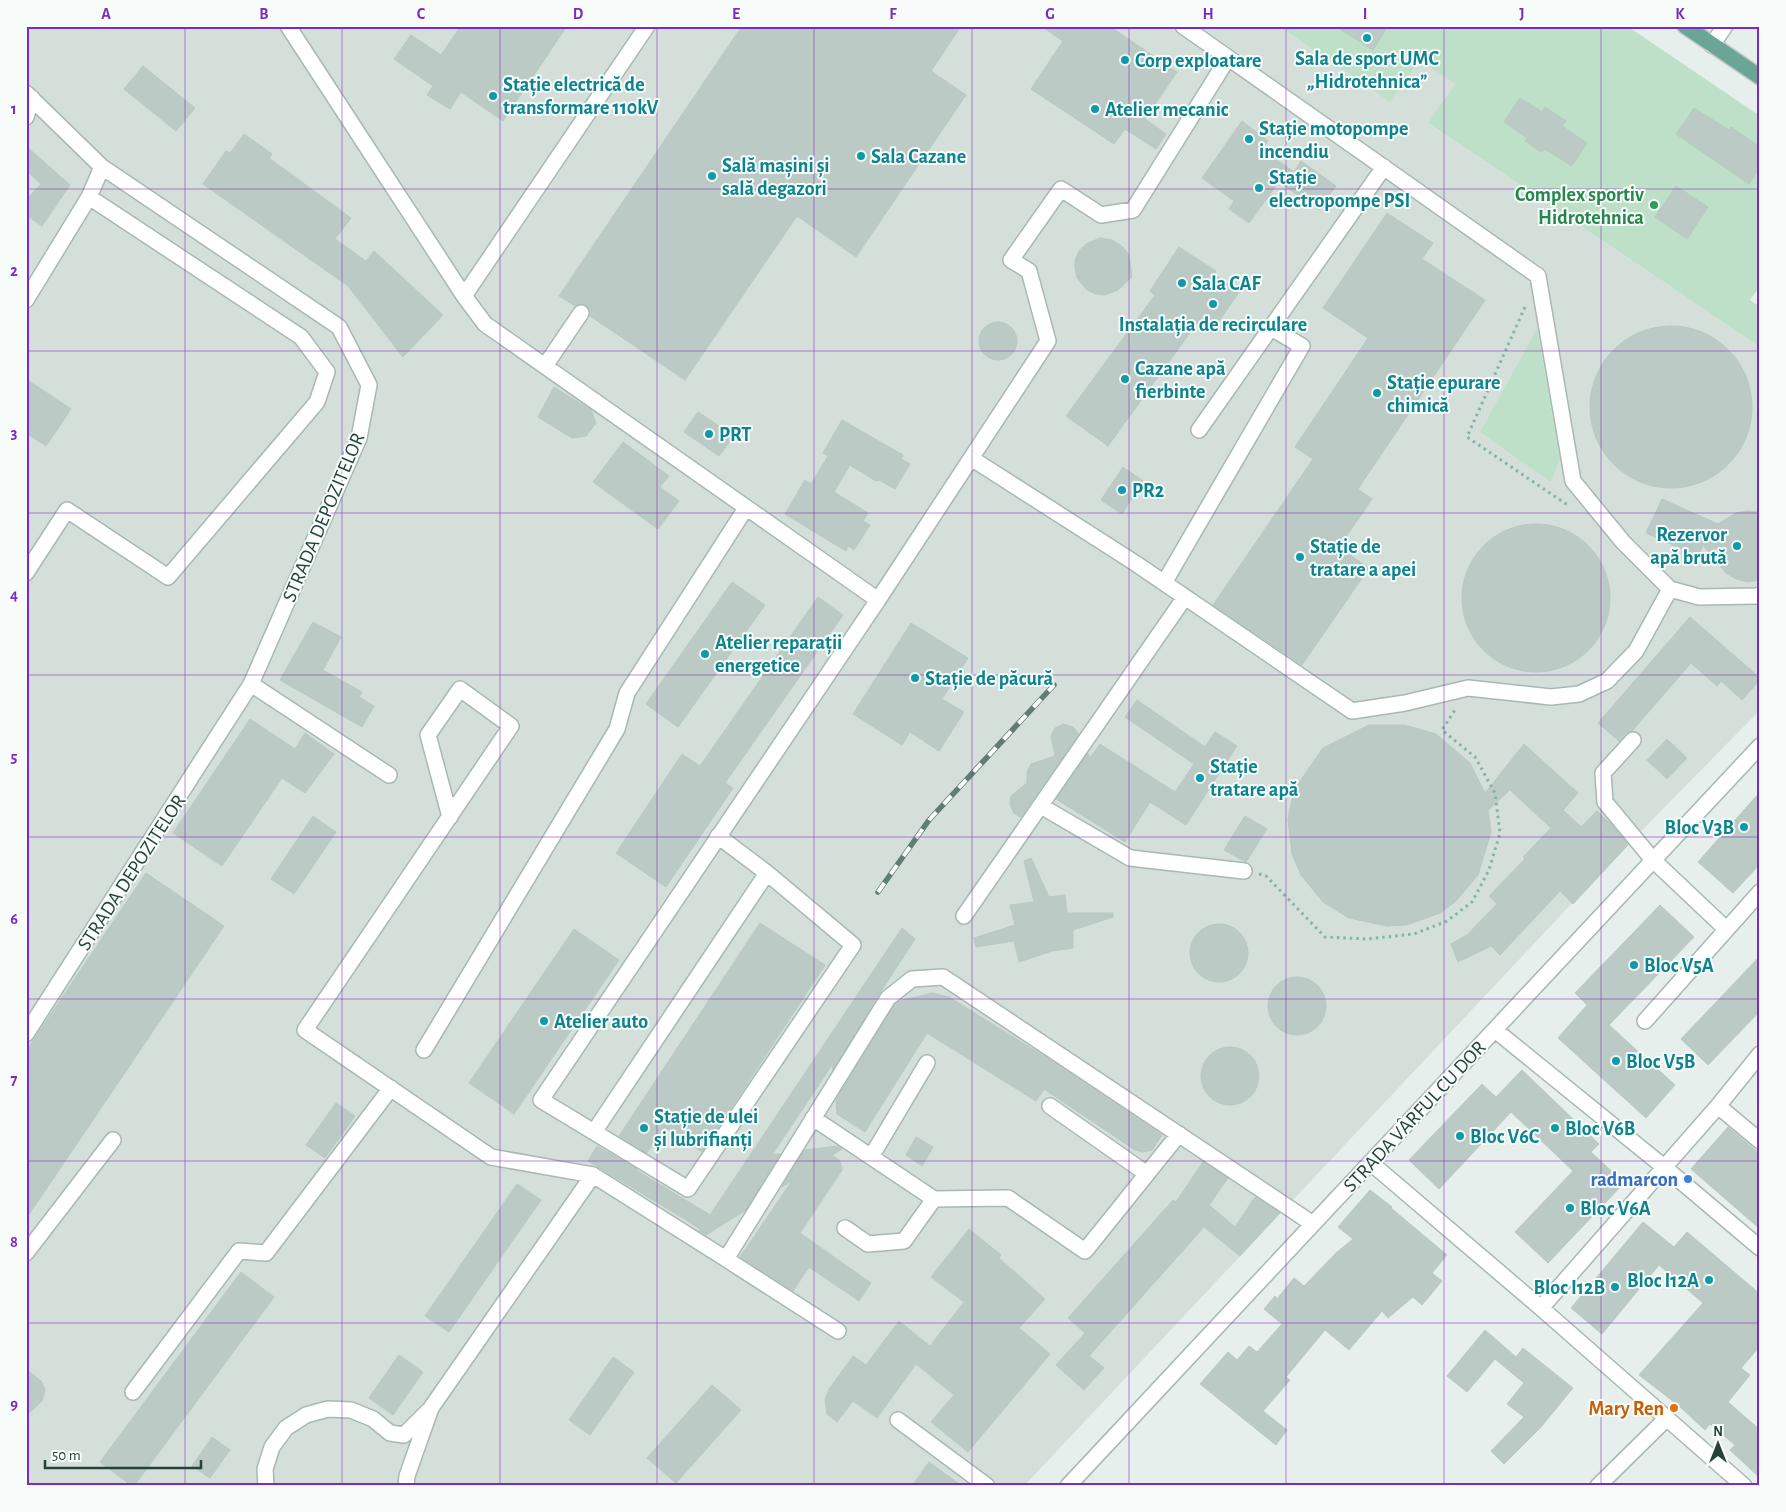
<svg xmlns="http://www.w3.org/2000/svg" width="1786" height="1512" font-family="'Alegreya Sans',sans-serif">
	<style>
		.built { fill: #d4dfda }
		.green { fill: #bfe0c8 }
		.building { fill: #bbcac4; stroke: #b8c9c2 }
		.lines { fill: none; stroke-linecap: round; stroke-linejoin: round }
		.minor-casing { stroke: #a8b8b2; stroke-width: 18 }
		.major-casing { stroke: #c2cac8; stroke-width: 18 }
		.path { stroke: #86b3a5; stroke-width: 3; stroke-dasharray: 2.5 4; stroke-linecap: butt }
		.minor { stroke: #fff; stroke-width: 15 }
		.major { stroke: #6aa596; stroke-width: 15 }
		.rail-casing { stroke: #5f7d75; stroke-width: 5.5 }
		.rail { stroke: #f7fbf9; stroke-width: 4; stroke-dasharray: 11; stroke-linecap: butt }
		.grid { fill: none; stroke: #7b2cbf; stroke-width: 1; stroke-opacity: 0.55 }
		.culture-dot { fill: #0f9aa8; stroke: #f7fbf9; stroke-width: 2 }
		.leisure-dot { fill: #2e9e5b; stroke: #f7fbf9; stroke-width: 2 }
		.shop-dot { fill: #3f7fe0; stroke: #f7fbf9; stroke-width: 2 }
		.food-dot { fill: #e8710a; stroke: #f7fbf9; stroke-width: 2 }
		.labels { text-anchor: middle; stroke-width: 4; stroke-linejoin: round; paint-order: stroke }
		.culture-label { font-size: 20px; font-weight: bold; fill: #0d838f; stroke: #f7fbf9; text-anchor: start }
		.leisure-label { font-size: 20px; font-weight: bold; fill: #27864d; stroke: #f7fbf9; text-anchor: end }
		.street-label { font-size: 20px; fill: #24423a; stroke: #f7fbf9 }
		.shop-label { font-size: 20px; font-weight: bold; fill: #366cbe; stroke: #f7fbf9; text-anchor: end }
		.food-label { font-size: 20px; font-weight: bold; fill: #c56008; stroke: #f7fbf9; text-anchor: end }
		.neatline { fill: none; stroke: #7b2cbf; stroke-width: 2 }
		.grid-label { font-size: 16px; text-anchor: middle; font-weight: bold; fill: #7b2cbf }
	</style>
	<rect width="100%" height="100%" fill="#e6efeb"/>
	<!-- built -->
	<path class="built" d="M 26,26 L 1279,26 L 1390,101 L 1419,59 L 1455,84 L 1429,124 L 1760,347 L 1760,710 L 1608,865 L 1024,1486 L 26,1486 Z"/>
	<!-- green -->
	<path class="green" d="M 1279,26 L 1627,26 L 1760,116 L 1760,286 L 1750,300 L 1760,307 L 1760,347 L 1428,123 L 1455,84 L 1419,60 L 1390,102 Z
		M 1537,329 L 1560,459 L 1551,482 L 1480,432 Z"/>
	<!-- building -->
	<path class="building" d="M 461,26 L 567,26 L 503,121 L 461,92 L 450,109 L 427,95 L 433,86 L 394,59 L 411,35 L 441,55 Z
		M 742,26 L 961,26 L 931,71 L 966,95 L 856,257 L 797,216 L 685,380 L 590,316 L 590,309 L 586,305 L 581,304 L 575,306 L 559,296 Z
		M 1041,26 L 1109,26 L 1177,72 L 1145,119 L 1166,134 L 1156,149 L 1125,129 L 1114,144 L 1031,89 L 1063,41 Z
		M 1335,26 L 1388,26 L 1373,50 Z
		M 143,66 L 195,108 L 176,131 L 124,89 Z
		M 1520,98 L 1542,112 L 1545,107 L 1566,121 L 1562,126 L 1587,143 L 1572,166 L 1545,149 L 1541,152 L 1525,141 L 1527,138 L 1504,122 Z
		M 1694,108 L 1729,130 L 1731,127 L 1760,147 L 1760,167 L 1749,184 L 1676,134 Z
		M 1242,121 L 1268,141 L 1262,149 L 1294,172 L 1301,161 L 1336,186 L 1319,210 L 1279,182 L 1249,223 L 1229,209 L 1234,201 L 1202,178 Z
		M 244,134 L 272,154 L 269,158 L 351,218 L 335,239 L 366,261 L 374,251 L 443,315 L 403,357 L 348,286 L 203,184 L 226,151 L 230,153 Z
		M 26,146 L 70,185 L 42,226 L 26,215 L 26,200 L 41,184 L 26,170 Z
		M 1676,186 L 1708,207 L 1687,239 L 1655,217 Z
		M 1387,213 L 1433,243 L 1422,259 L 1485,300 L 1358,489 L 1372,499 L 1339,547 L 1369,568 L 1302,665 L 1213,605 L 1313,459 L 1295,447 L 1368,338 L 1323,308 Z
		M 1100,238 L 1112,240 L 1123,247 L 1129,255 L 1132,277 L 1118,290 L 1105,295 L 1096,294 L 1087,290 L 1077,278 L 1075,268 L 1075,260 L 1079,251 L 1086,244 Z
		M 1179,247 L 1216,271 L 1215,275 L 1239,292 L 1211,333 L 1197,323 L 1108,446 L 1066,416 L 1155,295 L 1150,291 Z
		M979 341a19 19 0 1 1 38 0a19 19 0 1 1-38 0Z
		M1590 407a81 81 0 1 1 162 0a81 81 0 1 1-162 0Z
		M 26,379 L 71,409 L 46,446 L 26,433 Z
		M 554,387 L 591,410 L 596,423 L 586,436 L 572,438 L 538,417 Z
		M 698,412 L 734,436 L 719,456 L 684,432 Z
		M 842,420 L 903,455 L 901,459 L 910,464 L 895,489 L 879,480 L 876,481 L 850,465 L 834,492 L 868,513 L 863,521 L 870,525 L 854,550 L 848,546 L 846,551 L 785,514 L 805,480 L 811,484 L 828,456 L 823,453 Z
		M 623,442 L 669,476 L 660,487 L 679,501 L 658,529 L 593,482 Z
		M 1123,467 L 1143,481 L 1122,514 L 1101,500 Z
		M 1662,499 L 1718,524 L 1736,513 L 1747,511 L 1760,512 L 1760,580 L 1748,582 L 1736,579 L 1726,573 L 1703,545 L 1698,556 L 1646,533 Z
		M1462 598a74 74 0 1 1 148 0a74 74 0 1 1-148 0Z
		M 732,582 L 765,605 L 678,727 L 646,704 Z
		M 818,597 L 843,615 L 725,783 L 733,788 L 666,887 L 616,853 L 682,754 L 700,766 Z
		M 1690,617 L 1760,678 L 1760,680 L 1742,700 L 1721,681 L 1717,686 L 1691,663 L 1632,731 L 1626,733 L 1619,741 L 1598,723 Z
		M 313,622 L 341,637 L 323,670 L 362,692 L 359,697 L 374,706 L 362,727 L 280,680 Z
		M 911,623 L 968,658 L 942,699 L 964,712 L 939,751 L 910,732 L 902,745 L 853,714 Z
		M 1137,700 L 1205,747 L 1215,732 L 1237,746 L 1186,825 L 1150,802 L 1125,842 L 1056,799 L 1088,753 L 1090,758 L 1100,744 L 1175,792 L 1194,764 L 1125,717 Z
		M 250,719 L 295,749 L 305,733 L 334,754 L 305,793 L 282,778 L 222,866 L 173,833 Z
		M 1064,724 L 1073,727 L 1079,734 L 1021,817 L 1018,816 L 1014,813 L 1010,805 L 1011,796 L 1027,783 L 1027,773 L 1031,764 L 1055,756 L 1051,736 L 1055,728 Z
		M 1369,725 L 1404,725 L 1436,734 L 1470,763 L 1485,793 L 1524,744 L 1578,793 L 1563,810 L 1581,827 L 1597,811 L 1613,826 L 1628,845 L 1573,904 L 1560,891 L 1500,955 L 1491,946 L 1458,962 L 1451,944 L 1467,935 L 1497,904 L 1489,896 L 1525,859 L 1523,857 L 1551,828 L 1510,790 L 1488,810 L 1491,832 L 1478,875 L 1455,902 L 1440,913 L 1407,925 L 1387,926 L 1349,918 L 1323,902 L 1301,875 L 1292,854 L 1288,819 L 1294,790 L 1323,748 Z
		M 1667,739 L 1687,758 L 1667,779 L 1647,760 Z
		M 1760,792 L 1760,864 L 1733,893 L 1698,862 Z
		M 313,816 L 336,832 L 294,894 L 271,879 Z
		M 1245,816 L 1267,829 L 1246,862 L 1224,850 Z
		M 1031,858 L 1049,897 L 1065,895 L 1067,913 L 1113,913 L 1113,917 L 1073,930 L 1073,948 L 1052,951 L 1019,962 L 1014,941 L 976,947 L 974,938 L 1015,925 L 1010,905 L 1034,902 L 1024,861 Z
		M 146,873 L 224,926 L 26,1219 L 26,1051 Z
		M 1660,905 L 1694,937 L 1609,1025 L 1675,1085 L 1646,1118 L 1558,1038 L 1587,1005 L 1575,993 Z
		M 760,923 L 825,965 L 702,1152 L 664,1127 L 647,1153 L 619,1136 Z
		M1190 953a29 29 0 1 1 58 0a29 29 0 1 1-58 0Z
		M 902,928 L 915,939 L 870,1008 L 871,1008 L 833,1070 L 832,1065 L 772,1155 L 780,1154 L 746,1210 L 706,1235 L 699,1231 L 700,1229 L 683,1218 L 588,1161 L 597,1146 L 637,1169 L 636,1170 L 710,1215 Z
		M 574,929 L 619,960 L 514,1114 L 469,1083 Z
		M 1760,956 L 1760,1011 L 1708,1065 L 1681,1039 Z
		M1268 1006a29 29 0 1 1 58 0a29 29 0 1 1-58 0Z
		M 932,993 L 949,997 L 1055,1063 L 1162,1135 L 1152,1150 L 1143,1152 L 1135,1150 L 1044,1089 L 1036,1101 L 927,1033 L 865,1132 L 837,1114 L 836,1100 L 895,1004 L 899,1001 Z
		M1201 1076a29 29 0 1 1 58 0a29 29 0 1 1-58 0Z
		M 1522,1070 L 1599,1144 L 1591,1152 L 1624,1183 L 1548,1263 L 1515,1232 L 1573,1171 L 1511,1112 L 1439,1189 L 1409,1160 L 1482,1084 L 1496,1097 Z
		M 336,1103 L 355,1116 L 325,1158 L 306,1145 Z
		M 1728,1127 L 1760,1154 L 1760,1229 L 1691,1169 Z
		M 916,1137 L 933,1147 L 922,1166 L 906,1155 Z
		M 838,1146 L 842,1149 L 832,1155 L 840,1161 L 842,1170 L 800,1233 L 871,1283 L 859,1301 L 809,1267 L 793,1291 L 740,1257 L 792,1181 L 782,1187 L 804,1150 Z
		M 1203,1162 L 1228,1178 L 1209,1205 L 1235,1227 L 1255,1197 L 1280,1213 L 1240,1256 L 1204,1227 L 1089,1356 L 1104,1368 L 1084,1390 L 1056,1365 L 1085,1333 L 1068,1318 L 1173,1200 L 1176,1202 Z
		M 517,1184 L 541,1200 L 449,1332 L 425,1316 Z
		M 1370,1190 L 1392,1207 L 1391,1208 L 1447,1255 L 1432,1273 L 1442,1281 L 1422,1305 L 1413,1297 L 1388,1318 L 1382,1311 L 1349,1350 L 1325,1330 L 1286,1377 L 1290,1380 L 1263,1411 L 1287,1430 L 1276,1445 L 1200,1384 L 1228,1352 L 1237,1360 L 1249,1346 L 1257,1352 L 1282,1324 L 1264,1309 L 1275,1296 L 1277,1299 L 1294,1278 L 1304,1286 L 1336,1253 L 1353,1239 L 1338,1227 Z
		M 1643,1222 L 1674,1247 L 1687,1232 L 1760,1294 L 1760,1346 L 1741,1368 L 1750,1375 L 1728,1402 L 1760,1430 L 1760,1478 L 1730,1450 L 1735,1445 L 1710,1424 L 1705,1430 L 1678,1405 L 1639,1375 L 1703,1303 L 1659,1265 L 1602,1334 L 1571,1308 Z
		M 969,1229 L 1001,1255 L 999,1258 L 1045,1299 L 1019,1328 L 1050,1354 L 968,1452 L 931,1422 L 954,1395 L 916,1364 L 877,1418 L 853,1401 L 837,1422 L 827,1414 L 825,1400 L 829,1389 L 853,1356 L 866,1365 L 899,1321 L 930,1346 L 964,1302 L 931,1277 Z
		M 241,1272 L 274,1297 L 134,1486 L 132,1486 L 100,1462 Z
		M 1485,1330 L 1516,1357 L 1523,1348 L 1573,1388 L 1541,1427 L 1504,1464 L 1491,1451 L 1524,1417 L 1507,1404 L 1524,1383 L 1495,1359 L 1467,1392 L 1447,1376 Z
		M 399,1355 L 423,1372 L 393,1415 L 369,1398 Z
		M 613,1357 L 634,1372 L 590,1435 L 569,1420 Z
		M 26,1369 L 41,1381 L 45,1390 L 42,1401 L 26,1416 Z
		M 712,1385 L 741,1410 L 676,1483 L 647,1458 Z
		M 212,1437 L 230,1450 L 210,1478 L 192,1466 Z
		M 929,1462 L 962,1486 L 912,1486 Z"/>
	<g class="lines">
		<defs>
			<path id="minor" d="M 288,26 L 464,296
				M 647,26 L 464,296 L 485,324 L 878,600 L 1048,341 L 1029,271 L 1011,260 L 1061,189 L 1101,215 L 1133,210 L 1228,58
				M 1712,45 L 1725,26
				M 26,93 L 102,167 L 339,327 L 369,385 L 359,438 L 251,684 L 26,1034
				M 26,117 L 32,98
				M 26,300 L 89,197
				M 545,366 L 581,313
				M 1199,430 L 1384,167
				M 971,458 L 1135,563 L 1352,711 L 1405,703 L 1468,688 L 1551,697 L 1579,694 L 1607,681 L 1636,651 L 1670,589 L 1623,542 L 1573,481 L 1538,276 L 1183,26
				M 26,573 L 67,510 L 168,577 L 317,402 L 327,372 L 301,337 L 89,197 L 102,167
				M 1164,583 L 1302,346 L 1271,328
				M 1670,589 L 1699,597 L 1756,596 L 1760,595
				M 251,684 L 389,775
				M 1633,740 L 1603,773 L 1605,802 L 1653,860 L 1726,929
				M 1041,806 L 1130,858 L 1244,871
				M 450,817 L 428,735 L 460,689 L 511,726 L 305,1030 L 491,1157 L 593,1175 L 726,1259 L 888,998 L 912,979 L 943,977 L 1313,1224
				M 718,836 L 767,873
				M 964,916 L 1185,597
				M 1645,1021 L 1760,892
				M 1495,1030 L 1664,1167 L 1760,1248
				M 424,1050 L 617,729 L 627,693 L 746,508
				M 1050,1106 L 1147,1174
				M 1718,1106 L 1760,1141
				M 813,1118 L 934,1199
				M 594,1132 L 767,873 L 853,945 L 688,1189 L 541,1100 L 878,600
				M 871,1157 L 927,1063
				M 1371,1163 L 1541,1308 L 1744,1486
				M 845,1228 L 868,1244 L 904,1241 L 934,1199 L 1008,1198 L 1085,1251 L 1179,1134
				M 26,1253 L 113,1140
				M 726,1259 L 838,1331
				M 1541,1308 L 1718,1106 L 1760,1054
				M 133,1392 L 239,1251 L 266,1253 L 391,1088
				M 898,1420 L 987,1486
				M 266,1486 L 265,1469 L 272,1447 L 286,1428 L 306,1415 L 328,1409 L 351,1410 L 373,1419 L 390,1433 L 404,1435 L 428,1411
				M 406,1486 L 407,1476 L 431,1408 L 593,1175
				M 1068,1486 L 1760,746
				M 1598,1486 L 1666,1419"/>
			<path id="major" d="M 1685,26 L 1760,77"/>
		</defs>
		<!-- minor casing -->
		<use href="#minor" class="minor-casing"/>
		<!-- major casing -->
		<use href="#major" class="major-casing"/>
		<!-- path -->
		<path class="path" d="M 1525,307 L 1467,437 L 1569,506
			M 1259,874 L 1266,876 L 1325,937 L 1367,939 L 1414,934 L 1447,921 L 1472,902 L 1489,870 L 1500,833 L 1495,793 L 1475,757 L 1442,730 L 1455,710"/>
		<!-- minor -->
		<use href="#minor" class="minor"/>
		<!-- major -->
		<use href="#major" class="major"/>
		<defs>
			<path id="rail" d="M 878,892 L 929,820 L 1054,685"/>
		</defs>
		<!-- rail casing -->
		<use href="#rail" class="rail-casing"/>
		<!-- rail -->
		<use href="#rail" class="rail"/>
	</g>
	<!-- grid -->
	<path class="grid" d="M 185,26 L 185,1486M 342,26 L 342,1486M 500,26 L 500,1486M 657,26 L 657,1486M 814,26 L 814,1486M 972,26 L 972,1486M 1129,26 L 1129,1486M 1286,26 L 1286,1486M 1444,26 L 1444,1486M 1601,26 L 1601,1486M 26,189 L 1760,189M 26,351 L 1760,351M 26,513 L 1760,513M 26,675 L 1760,675M 26,837 L 1760,837M 26,999 L 1760,999M 26,1161 L 1760,1161M 26,1323 L 1760,1323"/>
	<!-- markers -->
	<g class="culture-dot">
		<circle cx="1367" cy="38" r="5"/>
		<circle cx="1125" cy="60" r="5"/>
		<circle cx="493" cy="96" r="5"/>
		<circle cx="1095" cy="109" r="5"/>
		<circle cx="1249" cy="139" r="5"/>
		<circle cx="861" cy="156" r="5"/>
		<circle cx="712" cy="176" r="5"/>
		<circle cx="1259" cy="188" r="5"/>
		<circle cx="1182" cy="283" r="5"/>
		<circle cx="1213" cy="304" r="5"/>
		<circle cx="1125" cy="379" r="5"/>
		<circle cx="1377" cy="393" r="5"/>
		<circle cx="709" cy="434" r="5"/>
		<circle cx="1122" cy="490" r="5"/>
		<circle cx="1737" cy="546" r="5"/>
		<circle cx="1300" cy="557" r="5"/>
		<circle cx="705" cy="654" r="5"/>
		<circle cx="915" cy="678" r="5"/>
		<circle cx="1200" cy="778" r="5"/>
		<circle cx="1744" cy="827" r="5"/>
		<circle cx="1634" cy="965" r="5"/>
		<circle cx="544" cy="1021" r="5"/>
		<circle cx="1616" cy="1061" r="5"/>
		<circle cx="644" cy="1128" r="5"/>
		<circle cx="1555" cy="1128" r="5"/>
		<circle cx="1460" cy="1136" r="5"/>
		<circle cx="1570" cy="1208" r="5"/>
		<circle cx="1709" cy="1280" r="5"/>
		<circle cx="1615" cy="1287" r="5"/>
	</g>
	<circle class="leisure-dot" cx="1654" cy="205" r="5"/>
	<circle class="shop-dot" cx="1688" cy="1179" r="5"/>
	<circle class="food-dot" cx="1674" cy="1408" r="5"/>
	<g class="labels">
		<!-- culture labels -->
		<g class="culture-label">
			<text x="1367" y="65" text-anchor="middle">Sala de sport UMC<tspan x="1367" dy="23">„Hidrotehnica”</tspan></text>
			<text x="1135" y="67">Corp exploatare</text>
			<text x="503" y="91">Stație electrică de<tspan x="503" dy="23">transformare 110kV</tspan></text>
			<text x="1105" y="116">Atelier mecanic</text>
			<text x="1259" y="135">Stație motopompe<tspan x="1259" dy="23">incendiu</tspan></text>
			<text x="871" y="163">Sala Cazane</text>
			<text x="722" y="172">Sală mașini și<tspan x="722" dy="23">sală degazori</tspan></text>
			<text x="1269" y="184">Stație<tspan x="1269" dy="23">electropompe PSI</tspan></text>
			<text x="1192" y="290">Sala CAF</text>
			<text x="1213" y="331" text-anchor="middle">Instalația de recirculare</text>
			<text x="1135" y="375">Cazane apă<tspan x="1135" dy="23">fierbinte</tspan></text>
			<text x="1387" y="389">Stație epurare<tspan x="1387" dy="23">chimică</tspan></text>
			<text x="719" y="441">PRT</text>
			<text x="1132" y="497">PR2</text>
			<text x="1727" y="541" text-anchor="end">Rezervor<tspan x="1727" dy="23">apă brută</tspan></text>
			<text x="1310" y="553">Stație de<tspan x="1310" dy="23">tratare a apei</tspan></text>
			<text x="715" y="649">Atelier reparații<tspan x="715" dy="23">energetice</tspan></text>
			<text x="925" y="685">Stație de păcură</text>
			<text x="1210" y="773">Stație<tspan x="1210" dy="23">tratare apă</tspan></text>
			<text x="1734" y="834" text-anchor="end">Bloc V3B</text>
			<text x="1644" y="972">Bloc V5A</text>
			<text x="554" y="1028">Atelier auto</text>
			<text x="1626" y="1068">Bloc V5B</text>
			<text x="654" y="1123">Stație de ulei<tspan x="654" dy="23">și lubrifianți</tspan></text>
			<text x="1565" y="1135">Bloc V6B</text>
			<text x="1470" y="1143">Bloc V6C</text>
			<text x="1580" y="1215">Bloc V6A</text>
			<text x="1699" y="1287" text-anchor="end">Bloc I12A</text>
			<text x="1605" y="1294" text-anchor="end">Bloc I12B</text>
		</g>
		<!-- leisure labels -->
		<g class="leisure-label">
			<text x="1644" y="201">Complex sportiv<tspan x="1644" dy="23">Hidrotehnica</tspan></text>
		</g>
		<!-- street labels -->
		<g class="street-label">
			<text transform="translate(323 517) rotate(-67)" y="7">STRADA DEPOZITELOR</text>
			<text transform="translate(131 872) rotate(-57)" y="7">STRADA DEPOZITELOR</text>
			<text transform="translate(1414 1116) rotate(-47)" y="7">STRADA VÂRFUL CU DOR</text>
		</g>
		<!-- shop labels -->
		<g class="shop-label">
			<text x="1678" y="1186">radmarcon</text>
		</g>
		<!-- food labels -->
		<g class="food-label">
			<text x="1664" y="1415">Mary Ren</text>
		</g>
	</g>
	<!-- border -->
	<rect width="1786" height="1512" fill="none" stroke="#f7fbf9" stroke-width="55"/>
	<!-- north arrow -->
	<g transform="translate(1718 1444)" stroke="#f7fbf9" stroke-width="4" paint-order="stroke">
	<path d="M0-4L9 19L0 12L-9 19Z" fill="#24423a"/>
	<text y="-8" font-size="14" font-weight="bold" text-anchor="middle" fill="#24423a">N</text>
	</g>
	<!-- scale -->
	<path d="M45 1460v8h156v-8" fill="none" stroke="#24423a" stroke-width="2.5"/>
	<text x="52" y="1460" font-size="15" fill="#24423a" stroke="#f7fbf9" stroke-width="4" paint-order="stroke">50 m</text>
	<rect x="28" y="28" width="1730" height="1456" class="neatline"/>
	<g class="grid-label">
		<text x="106" y="19">A</text>
		<text x="264" y="19">B</text>
		<text x="421" y="19">C</text>
		<text x="578" y="19">D</text>
		<text x="736" y="19">E</text>
		<text x="893" y="19">F</text>
		<text x="1050" y="19">G</text>
		<text x="1208" y="19">H</text>
		<text x="1365" y="19">I</text>
		<text x="1522" y="19">J</text>
		<text x="1680" y="19">K</text>
		<text x="14" y="114">1</text>
		<text x="14" y="276">2</text>
		<text x="14" y="438">3</text>
		<text x="14" y="600">4</text>
		<text x="14" y="762">5</text>
		<text x="14" y="924">6</text>
		<text x="14" y="1085">7</text>
		<text x="14" y="1247">8</text>
		<text x="14" y="1409">9</text>
	</g>
</svg>
